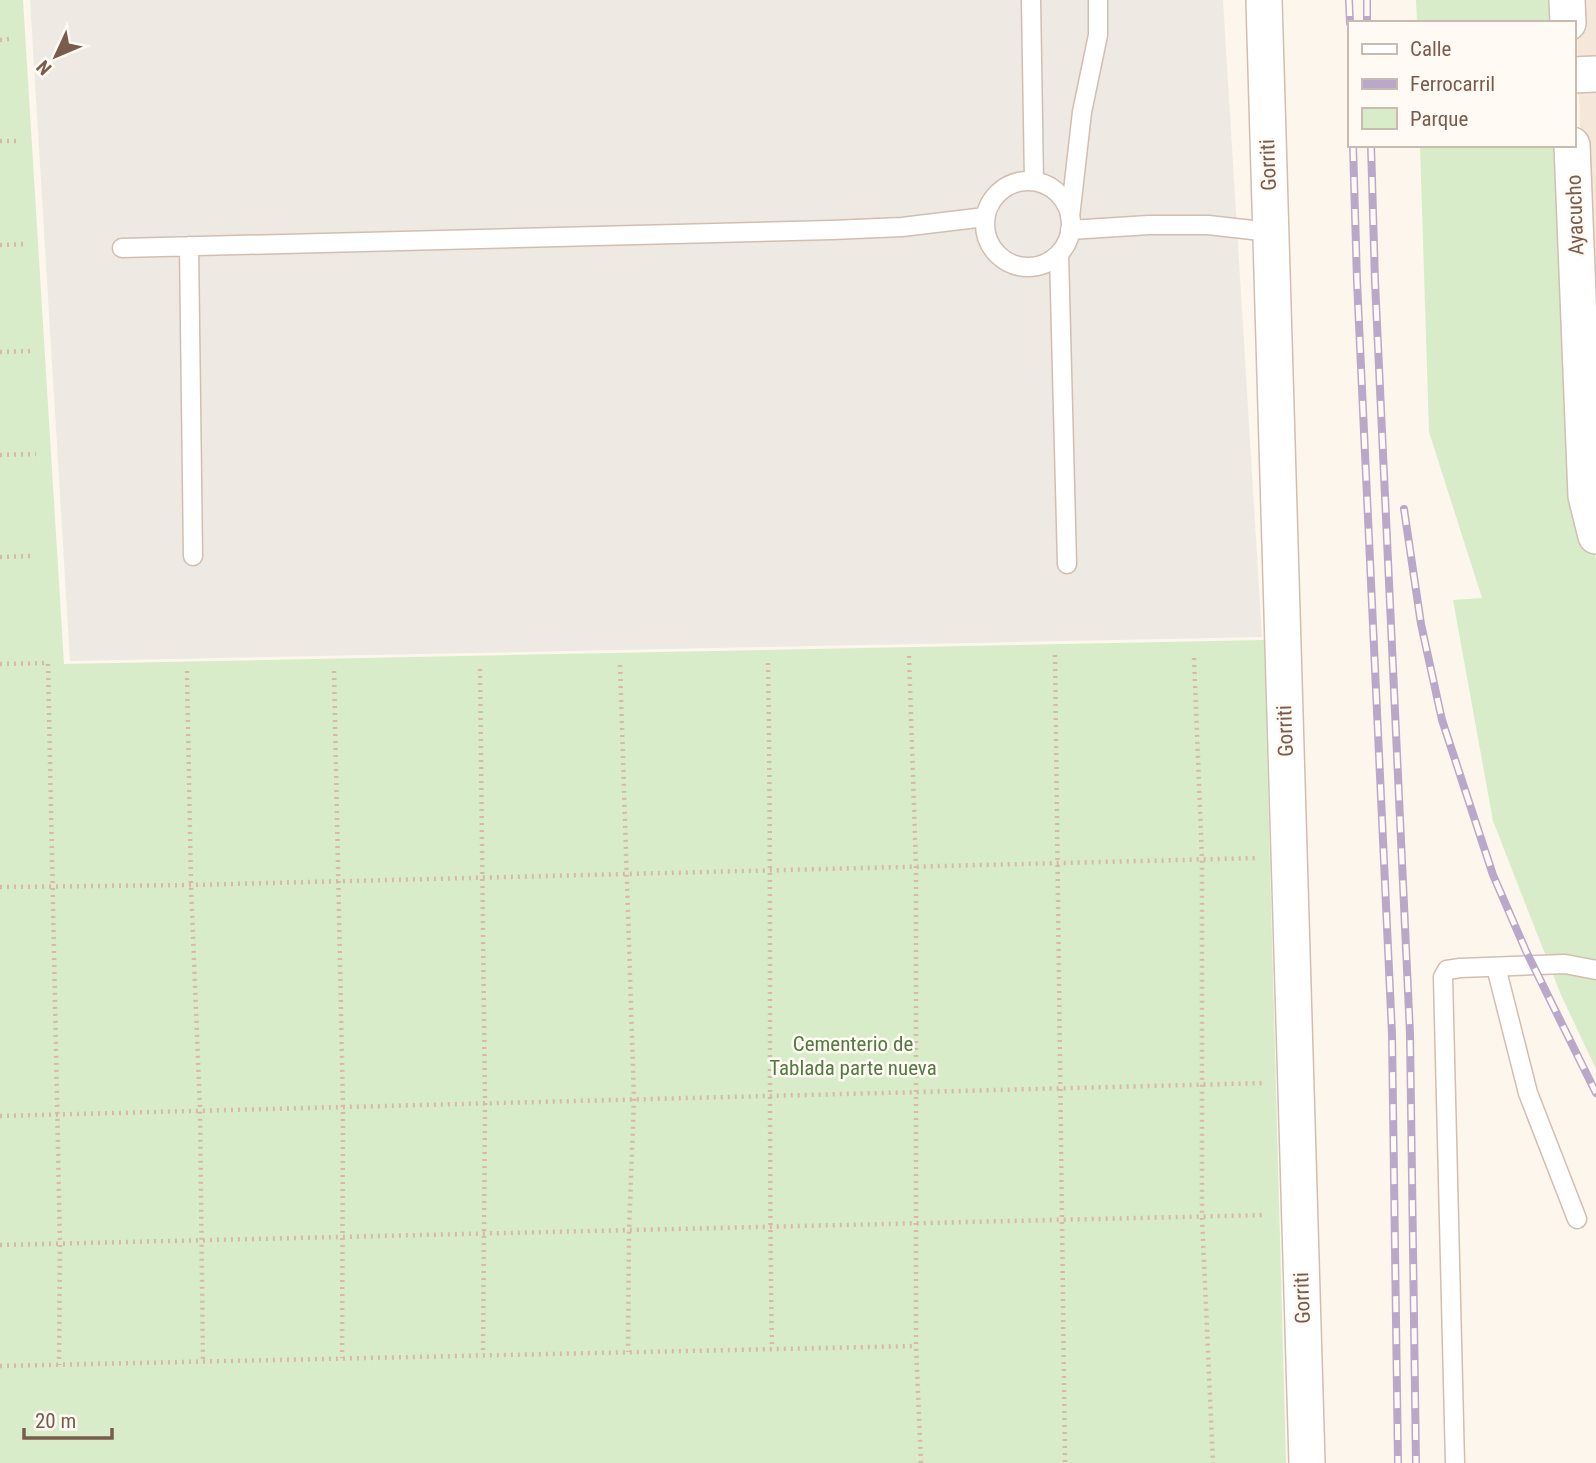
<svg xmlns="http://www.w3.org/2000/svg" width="1596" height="1463" font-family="'Roboto Condensed',sans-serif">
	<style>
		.residential { fill: #f5e8da }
		.industrial { fill: #efe9e4 }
		.green { fill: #d8ecc9 }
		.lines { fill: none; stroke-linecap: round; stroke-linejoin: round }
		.lane-casing { stroke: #d1beb0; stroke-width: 21 }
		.street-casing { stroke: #d1beb0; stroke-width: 38 }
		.path { stroke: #d9b8a5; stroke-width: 4.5; stroke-dasharray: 2 5; stroke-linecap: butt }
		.lane { stroke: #fff; stroke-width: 18 }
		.street { stroke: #fff; stroke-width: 35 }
		.rail-casing { stroke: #b9a8c9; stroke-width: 8 }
		.rail { stroke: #fffaf3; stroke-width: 5; stroke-dasharray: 16; stroke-linecap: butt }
		.labels { text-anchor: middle; stroke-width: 5; stroke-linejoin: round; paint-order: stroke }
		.street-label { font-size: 21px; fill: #7a5c4d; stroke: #fffaf3 }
		.park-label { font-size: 21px; fill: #537a41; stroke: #fffaf3 }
	</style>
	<rect width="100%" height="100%" fill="#fdf6ec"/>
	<!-- residential -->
	<path class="residential" d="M 1576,0 L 1596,0 L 1596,503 L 1591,480 Z"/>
	<!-- industrial -->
	<path class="industrial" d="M 30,0 L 1223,0 L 1262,637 L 70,661 Z"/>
	<!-- green -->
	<path class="green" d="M 0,0 L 23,0 L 64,664 L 1264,640 L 1286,1463 L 0,1463 Z
		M 1416,0 L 1560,0 L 1561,23 L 1417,23 Z
		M 1420,145 L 1566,145 L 1588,538 L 1596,559 L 1596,1069 L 1561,995 L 1493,821 L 1453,600 L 1482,598 L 1429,432 Z"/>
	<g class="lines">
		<defs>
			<path id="lane" d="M 1031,0 L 1034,181
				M985 224a43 43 0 1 1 86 0a43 43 0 1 1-86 0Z
				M 1070,217 L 1082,112 L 1098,35 L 1098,0
				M 1070,230 L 1149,225 L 1208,225 L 1270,232
				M 189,246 L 193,556
				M 122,248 L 832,230 L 902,227 L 985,217
				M 1059,254 L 1067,564
				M 1496,967 L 1528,1093 L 1577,1219
				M 1455,1463 L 1443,977 L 1447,970 L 1460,968 L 1565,964 L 1596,970"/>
			<path id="street" d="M 1264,0 L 1307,1463
				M 1567,0 L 1568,23
				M 1573,75 L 1596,74
				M 1572,145 L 1586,496 L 1596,536"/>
		</defs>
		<!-- lane casing -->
		<use href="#lane" class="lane-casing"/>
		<!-- street casing -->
		<use href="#street" class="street-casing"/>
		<!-- path -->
		<path class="path" d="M 0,40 L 9,39
			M 0,141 L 18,141
			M 0,245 L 26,244
			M 0,352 L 32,351
			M 0,455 L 36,454
			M 0,557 L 32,556
			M 1055,655 L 1065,1463
			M 909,656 L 916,866 L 916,1346 L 921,1463
			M 1194,658 L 1202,859 L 1202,1217 L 1213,1463
			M 768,663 C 772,892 768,1120 772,1349
			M 0,664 L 48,663 L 60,1244 L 59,1365
			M 620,665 L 634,1099 L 629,1231 L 628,1352
			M 480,669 L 485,1103 L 483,1355
			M 187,671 L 191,885 L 200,1110 L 203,1362
			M 334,671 L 343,1108 L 342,1358
			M 0,887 L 191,885 L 1259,858
			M 0,1116 L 1265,1083
			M 0,1245 L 1264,1215
			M 0,1366 L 916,1346"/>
		<!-- lane -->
		<use href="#lane" class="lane"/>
		<!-- street -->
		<use href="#street" class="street"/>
		<defs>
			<path id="rail" d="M 1349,0 L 1350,23
				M 1367,0 L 1367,23
				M 1353,145 L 1357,281 L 1392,1034 L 1398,1463
				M 1371,145 L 1375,281 L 1410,1034 L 1416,1463
				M 1404,509 L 1421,624 L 1442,720 L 1493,875 L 1526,951 L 1596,1093"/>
		</defs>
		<!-- rail casing -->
		<use href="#rail" class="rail-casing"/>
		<!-- rail -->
		<use href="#rail" class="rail"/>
	</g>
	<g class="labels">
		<!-- street labels -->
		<g class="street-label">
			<text transform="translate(1268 165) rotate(-92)" y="7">Gorriti</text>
			<text transform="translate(1575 215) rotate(-92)" y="7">Ayacucho</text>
			<text transform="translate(1285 731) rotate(-92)" y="7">Gorriti</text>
			<text transform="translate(1302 1298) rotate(-92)" y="7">Gorriti</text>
		</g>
		<!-- park labels -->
		<g class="park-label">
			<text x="853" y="1051">Cementerio de<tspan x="853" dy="24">Tablada parte nueva</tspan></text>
		</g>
	</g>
	<!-- legend -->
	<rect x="1348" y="21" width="228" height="126" fill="#fffaf3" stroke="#cabbb1" stroke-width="2"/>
	<rect x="1362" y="44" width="35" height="10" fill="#ffffff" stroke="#cabbb1" stroke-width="2"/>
	<text x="1410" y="56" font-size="21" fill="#7a5c4d">Calle</text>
	<rect x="1362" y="79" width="35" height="10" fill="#b9a8c9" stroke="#cabbb1" stroke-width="2"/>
	<text x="1410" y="91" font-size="21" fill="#7a5c4d">Ferrocarril</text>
	<rect x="1362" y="108" width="35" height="21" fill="#d8ecc9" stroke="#cabbb1" stroke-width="2"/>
	<text x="1410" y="126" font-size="21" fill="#7a5c4d">Parque</text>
	<!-- north arrow -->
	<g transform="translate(56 56) rotate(226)" stroke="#fffaf3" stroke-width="5" paint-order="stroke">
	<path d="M0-5L12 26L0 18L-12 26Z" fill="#7a5c4d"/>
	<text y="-10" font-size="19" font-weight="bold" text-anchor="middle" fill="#7a5c4d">N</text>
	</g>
	<!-- scale -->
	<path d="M24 1428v10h88v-10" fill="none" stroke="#7a5c4d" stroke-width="3.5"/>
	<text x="35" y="1428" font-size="21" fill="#7a5c4d" stroke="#fffaf3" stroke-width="5" paint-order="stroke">20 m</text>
</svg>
